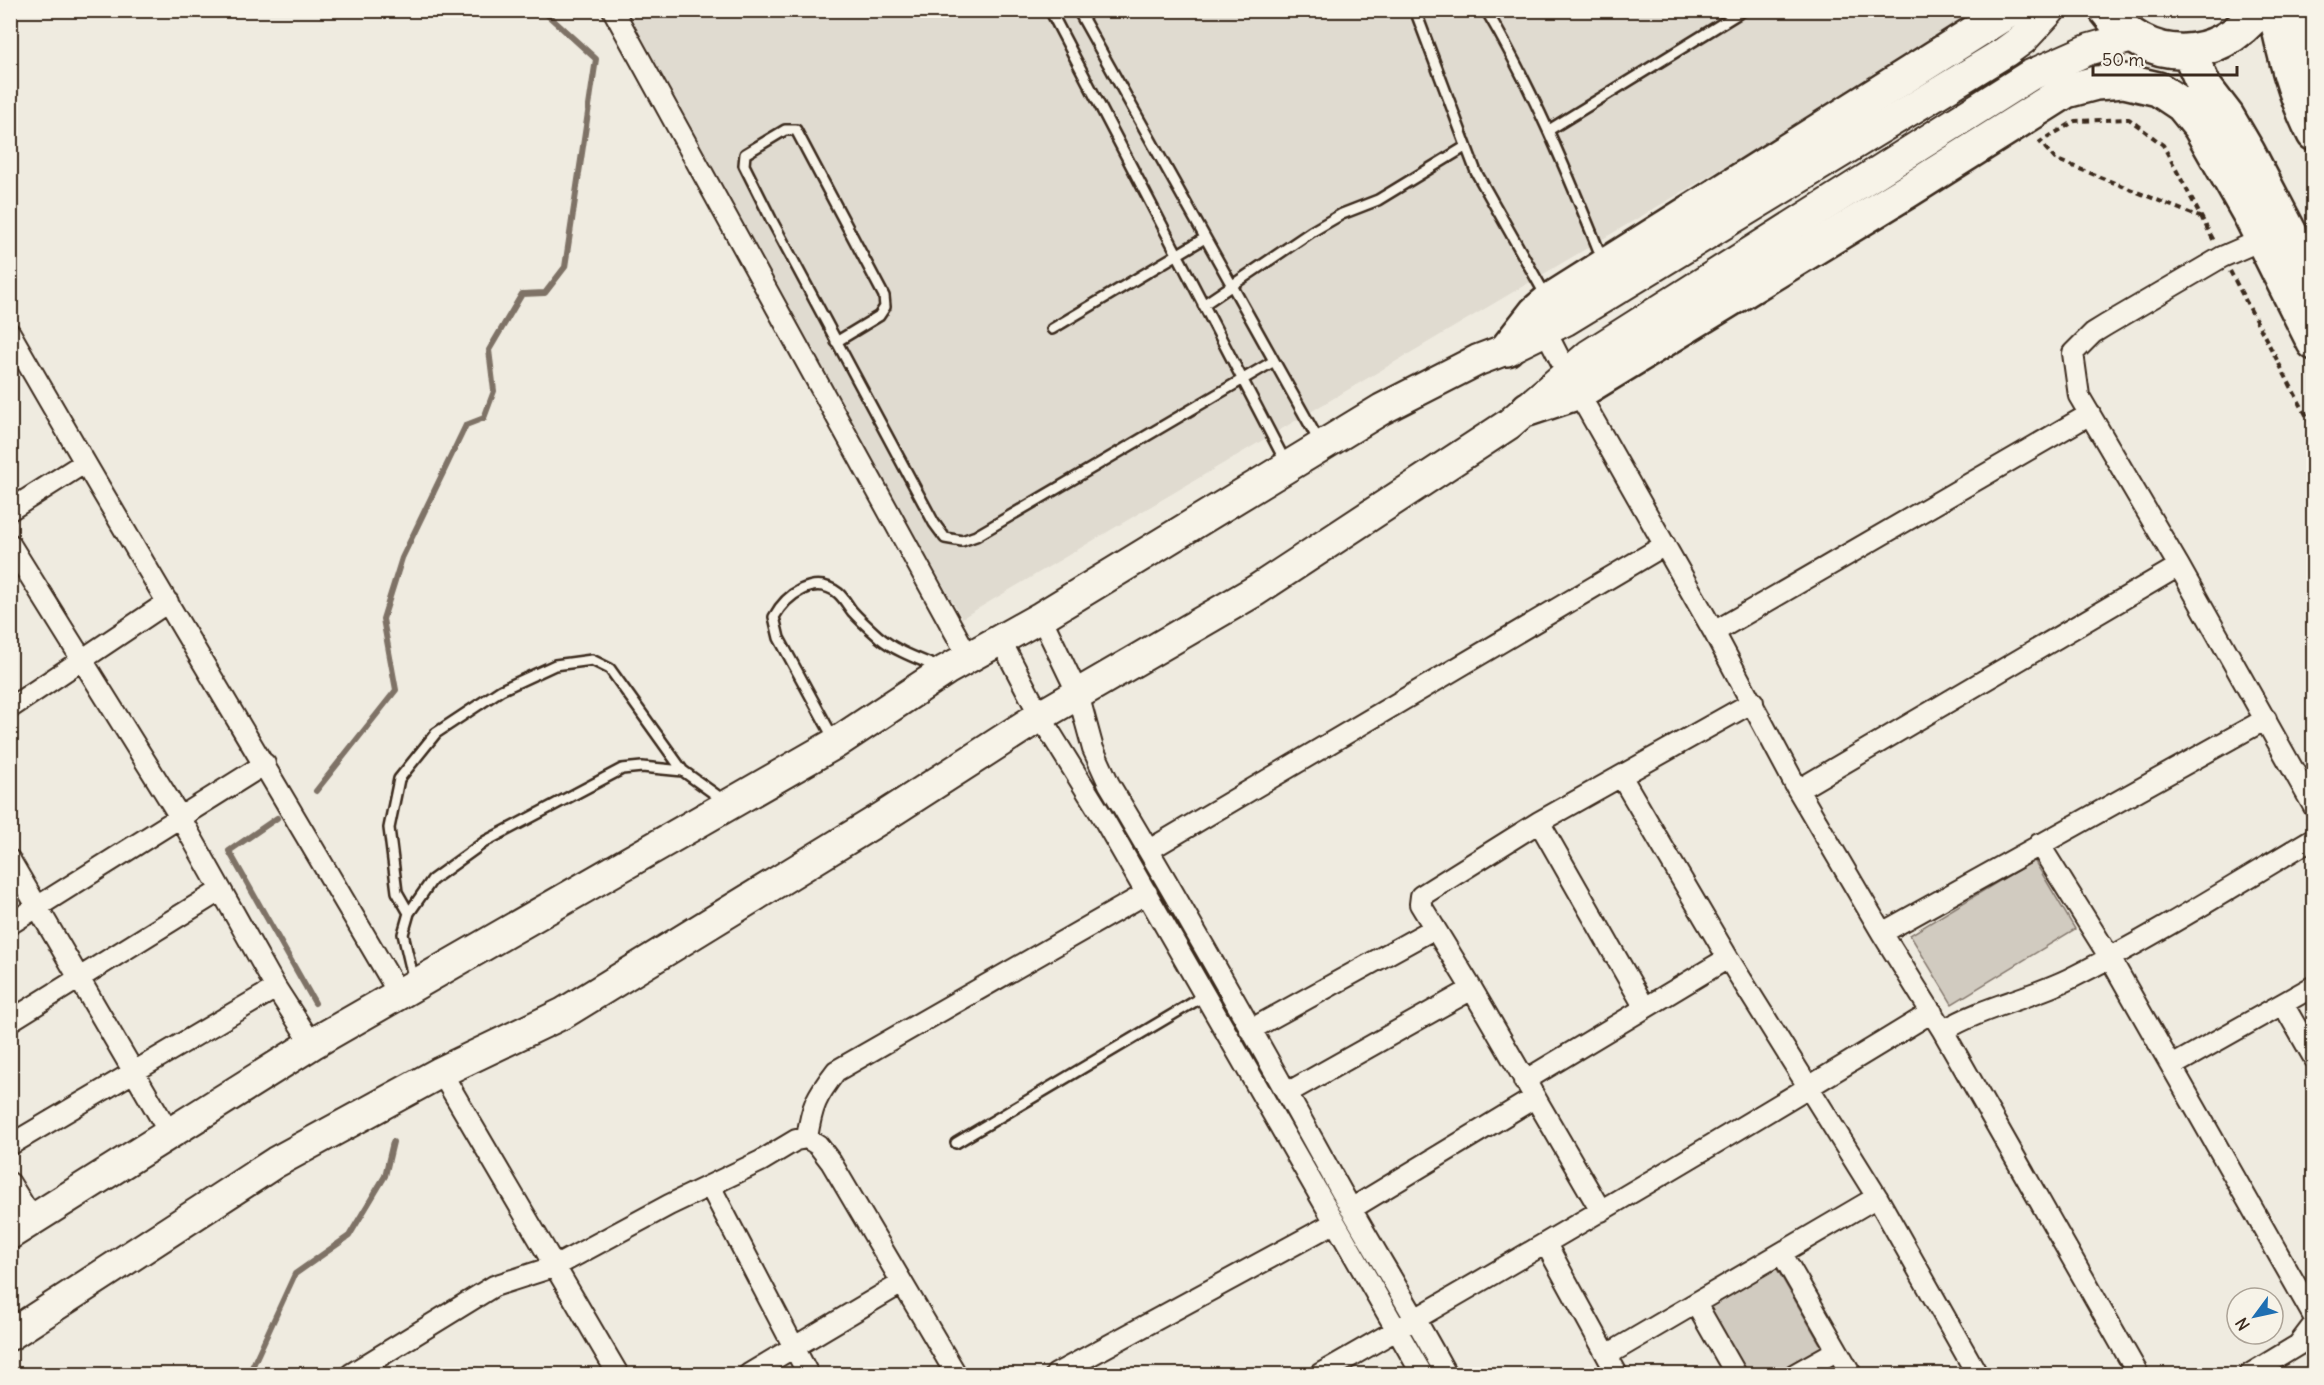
<svg xmlns="http://www.w3.org/2000/svg" width="2324" height="1385" font-family="Delius,sans-serif">
	<style>
		.built { fill: #e0dbd0 }
		.green { fill: #d1cbc0; stroke: #867a6f; stroke-width: 1.5 }
		.lines { fill: none; stroke-linecap: round; stroke-linejoin: round }
		.stream { stroke: #7e7266; stroke-width: 6 }
		.lane-casing { stroke: #3b2a1e; stroke-width: 14 }
		.street-casing { stroke: #3b2a1e; stroke-width: 24 }
		.primary-casing { stroke: #3b2a1e; stroke-width: 34 }
		.highway-casing { stroke: #3b2a1e; stroke-width: 38 }
		.path { stroke: #3b2a1e; stroke-width: 4; stroke-dasharray: 6 4.5; stroke-linecap: butt }
		.lane { stroke: #f7f3e8; stroke-width: 9 }
		.street { stroke: #f7f3e8; stroke-width: 20 }
		.primary { stroke: #f7f3e8; stroke-width: 30 }
		.highway { stroke: #f7f3e8; stroke-width: 33 }
	</style>
	<rect width="100%" height="100%" fill="#efebe0"/>
	<filter id="ink" filterUnits="userSpaceOnUse"><feTurbulence type="fractalNoise" baseFrequency=".0167" numOctaves="2"/><feDisplacementMap in="SourceGraphic" scale="12" xChannelSelector="R" yChannelSelector="G"/><feConvolveMatrix kernelMatrix="1 2 1 2 8 2 1 2 1" color-interpolation-filters="sRGB"/></filter>
	<g filter="url(#ink)">
		<!-- built -->
		<path class="built" d="M 621,11 L 1988,11 L 962,618 L 699,158 Z"/>
		<!-- green -->
		<path class="green" d="M 2034,860 L 2075,929 L 1952,1004 L 1910,935 Z
			M 1774,1264 L 1824,1351 L 1783,1374 L 1739,1374 L 1700,1306 Z"/>
		<g class="lines">
			<!-- stream -->
			<path class="stream" d="M 316,791 L 396,690 L 383,619 L 402,558 L 466,425 L 484,418 L 494,391 L 489,350 L 522,294 L 545,293 L 565,267 L 596,59 L 542,10
				M 277,818 L 229,851 L 315,1003
				M 249,1374 L 295,1274 L 349,1236 L 385,1176 L 393,1142"/>
			<defs>
				<path id="lane" d="M 1050,10 L 1286,463
					M 1078,10 L 1320,443
					M 1415,10 L 1476,172 L 1546,296
					M 1486,10 C 1534,91 1568,174 1603,261
					M 1549,130 L 1744,10
					M 1203,305 L 1311,232 L 1342,214 L 1378,200 L 1465,147
					M 1052,329 L 1205,238
					M 836,342 L 879,316 L 885,307 L 884,296 L 796,130 L 785,130 L 745,154 L 744,165 L 771,219 L 934,523 L 945,538 L 962,541 L 976,536 L 1274,361
					M 835,741 L 779,638 L 774,617 C 786,595 814,574 838,593 C 844,598 848,606 852,611 C 860,620 870,629 879,637 C 897,652 919,659 940,668
					M 409,913 L 397,892 L 389,828 L 399,779 L 436,733 L 501,690 L 555,665 L 592,660 L 610,669 L 683,771
					M 414,981 L 403,934 L 409,913 L 432,880 L 486,841 L 622,769 L 642,767 L 683,771 L 726,802
					M 956,1143 L 1204,996"/>
				<path id="street" d="M 613,10 L 969,658
					M 2261,240 L 2222,257 L 2106,325 L 2093,333 L 2073,353 L 2079,396 L 2179,566 L 2314,807
					M 1540,320 L 1567,373 L 1714,632 L 1798,790 L 1882,933 L 1943,1031 L 2138,1374
					M 10,333 C 137,555 270,773 399,994
					M 10,510 L 84,463
					M 10,544 L 180,817 L 276,988 L 312,1044
					M 1041,617 L 1078,694 L 1093,749 L 1109,784 C 1188,915 1262,1048 1336,1182 C 1372,1247 1411,1309 1446,1374
					M 1714,632 L 2090,414
					M 1001,641 L 1040,716 L 1102,816 L 1422,1374
					M 10,708 L 168,602
					M 1621,776 L 1728,958 L 1877,1197 L 1977,1374
					M 1798,790 L 2179,566
					M 1539,822 L 1645,1008
					M 2039,844 L 2110,958 L 2314,1317
					M 1149,850 L 1665,545
					M 10,860 L 170,1134
					M 10,924 L 265,764
					M 1882,933 L 2266,719
					M 2283,1004 L 2314,1058
					M 10,1021 L 221,890
					M 1250,1030 L 1435,928
					M 1943,1031 C 1982,1007 2028,999 2069,979 C 2153,937 2233,886 2314,838
					M 2172,1066 L 2314,986
					M 441,1072 L 618,1374
					M 1524,1081 L 1728,958
					M 1287,1093 L 1472,989
					M 807,1138 C 812,1105 816,1097 836,1071 L 1147,893
					M 10,1145 L 276,988
					M 10,1183 L 33,1220
					M 710,1186 L 808,1374
					M 1351,1209 L 1534,1098
					M 1601,1211 L 1472,989 L 1420,904 L 1421,896 L 1539,822 L 1753,702
					M 1546,1244 L 1617,1374
					M 1782,1254 L 1851,1374
					M 1696,1304 L 1736,1374
					M 1607,1355 L 1877,1197
					M 351,1374 L 494,1286 L 556,1266 L 669,1205 L 761,1161 L 796,1140 L 807,1138 L 818,1145 L 831,1162 L 956,1374
					M 749,1374 L 902,1283
					M 1056,1374 L 1334,1223
					M 1320,1374 C 1525,1256 1730,1136 1932,1012
					M 1795,1374 L 1836,1351
					M 2250,1374 L 2298,1345 L 2314,1324"/>
				<path id="primary" d="M 10,1234 L 312,1044 L 836,743 L 946,670 L 1041,617 L 1382,409 L 1478,360 L 1507,349 L 1566,320 L 2005,52 L 2023,39 L 2050,10
					M 10,1335 L 276,1162 L 441,1072 L 564,1013 L 883,817 L 1040,716 L 1255,591 L 1509,424 L 1589,355 L 2029,76 L 2090,49 L 2132,37"/>
				<path id="highway" d="M 2106,10 C 2147,66 2217,64 2259,10
					M 2275,10 C 2284,54 2294,95 2314,134
					M 2307,10 L 2309,42 L 2314,67
					M 2189,52 L 2204,86 L 2227,116 L 2248,152 L 2314,279
					M 1507,349 L 1536,312 L 1549,301 L 2010,10
					M 1528,409 L 1579,392 L 1906,192 L 2066,91 L 2096,83 L 2124,81 L 2158,89 L 2182,105 L 2200,127 L 2250,215 L 2314,343"/>
			</defs>
			<!-- lane casing -->
			<use href="#lane" class="lane-casing"/>
			<!-- street casing -->
			<use href="#street" class="street-casing"/>
			<!-- primary casing -->
			<use href="#primary" class="primary-casing"/>
			<!-- highway casing -->
			<use href="#highway" class="highway-casing"/>
			<!-- path -->
			<path class="path" d="M 2202,218 L 2055,159 L 2040,142 L 2075,121 L 2129,119 L 2163,145 L 2214,241
				M 2230,271 L 2314,430"/>
			<!-- lane -->
			<use href="#lane" class="lane"/>
			<!-- street -->
			<use href="#street" class="street"/>
			<!-- primary -->
			<use href="#primary" class="primary"/>
			<!-- highway -->
			<use href="#highway" class="highway"/>
		</g>
	</g>
	<!-- margin -->
	<rect width="2324" height="1385" fill="none" stroke="#f7f3e8" stroke-width="36"/>
	<rect x="18" y="18" width="2288" height="1349" fill="none" stroke="#3b2a1e" stroke-width="2" filter="url(#ink)"/>
	<!-- north arrow -->
	<g transform="translate(2255 1316) rotate(237)"><circle r="28" fill="#f7f3e8" stroke="#aca397" stroke-width="1.5"/>
	<path d="M0-4.5L10 22L0 15L-10 22Z" fill="#1f6fb2"/>
	<text y="-9" font-size="16" font-weight="bold" text-anchor="middle" fill="#3b2a1e">N</text>
	</g>
	<!-- scale -->
	<path d="M2093 66v9h144v-9" fill="none" stroke="#3b2a1e" stroke-width="3"/>
	<text x="2102" y="66" font-size="18" fill="#3b2a1e" stroke="#f7f3e8" stroke-width="4.5" paint-order="stroke">50 m</text>
</svg>
